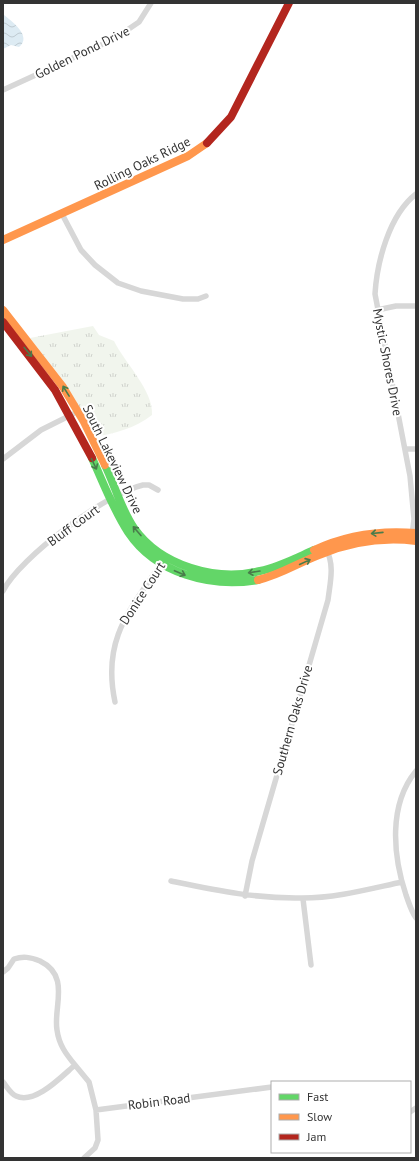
<svg xmlns="http://www.w3.org/2000/svg" width="419" height="1161" font-family="'PT Sans',sans-serif">
	<style>
		.park { fill: url(#park-tufts) }
		.water { fill: url(#water-waves) }
		.lines { fill: none; stroke-linecap: round; stroke-linejoin: round }
		.street { stroke: #d7d7d7; stroke-width: 5.5 }
		.fast { stroke: #63d668; stroke-width: 8 }
		.slow { stroke: #ff974d; stroke-width: 8 }
		.jam { stroke: #b3261e; stroke-width: 8 }
		.oneway { stroke: #497c4b }
		.labels { text-anchor: middle; stroke-width: 4; stroke-linejoin: round; paint-order: stroke }
		.street-label { font-size: 13px; fill: #333; stroke: #fff }
	</style>
	<defs>
		<pattern id="park-tufts" width="24" height="20" patternUnits="userSpaceOnUse"><rect width="24" height="20" fill="#f1f5ed"/><path d="M3 7l-1-3M5 7V3M7 7l1-3M15 17l-1-3M17 17v-4M19 17l1-3" fill="none" stroke="#cfd2cc"/></pattern>
		<pattern id="water-waves" width="16" height="10" patternUnits="userSpaceOnUse"><rect width="16" height="10" fill="#ddebf3"/><path d="M0 5q4-4 8 0t8 0" fill="none" stroke="#becad1"/></pattern>
	</defs>
	<rect width="100%" height="100%" fill="#fff"/>
	<!-- park -->
	<path class="park" d="M 93,326 L 99,335 L 114,341 C 124,362 154,391 152,415 C 136,428 113,434 93,437 L 62,379 L 30,338 Z"/>
	<!-- water -->
	<path class="water" d="M 3,14 C 11,21 33,36 19,47 L 11,45 L 3,49 Z"/>
	<g class="lines">
		<!-- street -->
		<path class="street" d="M 3,90 L 114,39 L 139,22 L 151,3
			M 62,214 L 81,250 L 95,265 L 118,283 L 141,291 L 183,299 L 198,299 L 206,296
			M 377,310 L 396,306 L 416,306
			M 405,449 L 416,449
			M 3,459 L 41,430 L 73,414
			M 412,536 L 414,519 L 410,476 L 375,294 C 377,262 389,215 416,194
			M 3,591 C 20,557 107,493 143,485 L 149,485 L 158,490
			M 115,702 C 101,636 133,607 166,556
			M 416,771 C 388,805 393,856 406,895 C 409,903 411,911 416,918
			M 171,881 C 215,890 257,899 302,898 C 336,898 369,889 402,882
			M 245,896 L 252,861 L 328,600 C 330,583 335,565 326,549
			M 303,899 L 311,965
			M 3,972 L 8,968 L 14,959 C 23,956 30,957 40,961 C 71,976 53,1007 57,1030 C 59,1045 66,1054 75,1065 C 62,1076 35,1105 16,1096 C 11,1094 7,1087 3,1082
			M 75,1065 L 89,1082 L 96,1110 L 98,1140 L 95,1148 L 84,1158
			M 96,1110 L 272,1087
			M 410,1112 L 416,1108"/>
		<!-- fast -->
		<path class="fast" d="M 92,458 C 103,482 113,509 128,532 C 156,574 211,588 258,580
			M 105,465 C 115,486 121,509 134,528 C 161,566 216,582 260,571 C 279,567 296,558 314,550"/>
		<!-- slow -->
		<path class="slow" d="M 3,240 L 188,156 L 207,143
			M 3,310 L 63,387 L 84,422 L 105,465
			M 314,550 C 346,535 381,530 416,533
			M 258,580 C 280,575 298,563 319,555 C 350,542 383,537 416,541"/>
		<!-- jam -->
		<path class="jam" d="M 207,143 L 231,117 L 289,3
			M 3,322 L 55,390 L 92,458"/>
	</g>
	<!-- one-way arrows -->
	<defs><path id="oneway-shaft" d="M-6 0H5M1.5-3L5.5 0L1.5 3" fill="none" stroke-width="1.6" stroke-linecap="round" stroke-linejoin="round"/></defs>
	<g class="oneway">
		<use href="#oneway-shaft" transform="translate(28 352) rotate(50)"/>
		<use href="#oneway-shaft" transform="translate(66 391) rotate(-122)"/>
		<use href="#oneway-shaft" transform="translate(94 464) rotate(64)"/>
		<use href="#oneway-shaft" transform="translate(137 531) rotate(-131)"/>
		<use href="#oneway-shaft" transform="translate(377 533) rotate(174)"/>
		<use href="#oneway-shaft" transform="translate(305 562) rotate(-25)"/>
		<use href="#oneway-shaft" transform="translate(254 572) rotate(171)"/>
		<use href="#oneway-shaft" transform="translate(180 573) rotate(23)"/>
	</g>
	<g class="labels">
		<!-- street labels -->
		<g class="street-label">
			<text transform="translate(82 52) rotate(-26)" y="5">Golden Pond Drive</text>
			<text transform="translate(142 163) rotate(-26)" y="5">Rolling Oaks Ridge</text>
			<text transform="translate(388 362) rotate(79)" y="5">Mystic Shores Drive</text>
			<text transform="translate(113 459) rotate(64)" y="5">South Lakeview Drive</text>
			<text transform="translate(73 525) rotate(-36)" y="5">Bluff Court</text>
			<text transform="translate(142 593) rotate(-57)" y="5">Donice Court</text>
			<text transform="translate(292 720) rotate(-74)" y="5">Southern Oaks Drive</text>
			<text transform="translate(159 1101) rotate(-7)" y="5">Robin Road</text>
		</g>
	</g>
	<!-- border -->
	<rect width="419" height="1161" fill="none" stroke="#333333" stroke-width="8"/>
	<!-- legend -->
	<rect x="271" y="1081" width="140" height="72" fill="#ffffff" stroke="#adadad"/>
	<rect x="279" y="1094" width="20" height="6" fill="#63d668" stroke="#adadad"/>
	<text x="307" y="1101" font-size="12" fill="#333333">Fast</text>
	<rect x="279" y="1114" width="20" height="6" fill="#ff974d" stroke="#adadad"/>
	<text x="307" y="1121" font-size="12" fill="#333333">Slow</text>
	<rect x="279" y="1134" width="20" height="6" fill="#b3261e" stroke="#adadad"/>
	<text x="307" y="1141" font-size="12" fill="#333333">Jam</text>
</svg>
